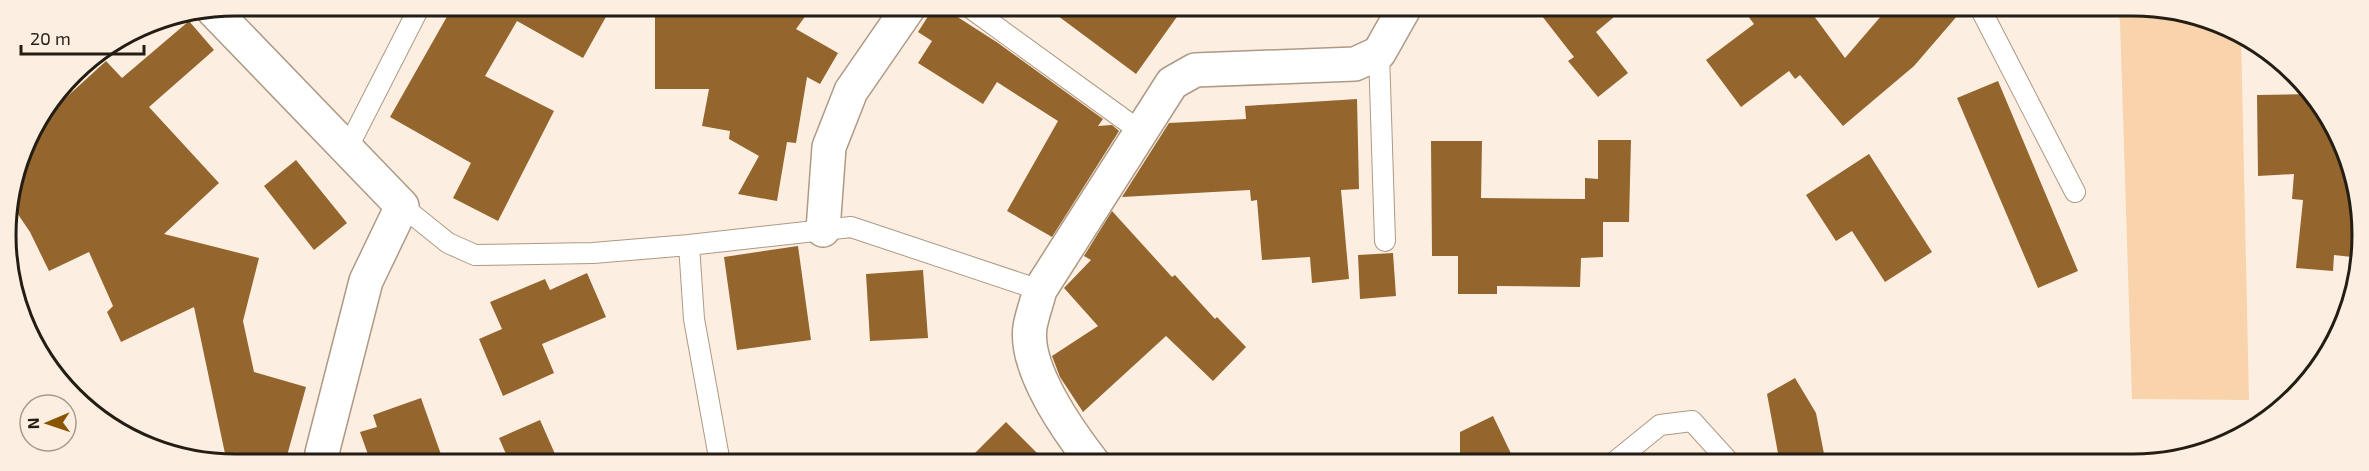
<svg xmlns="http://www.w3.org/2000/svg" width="2369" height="471" font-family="'Exo 2',sans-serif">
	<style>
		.green { fill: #f8d3ab }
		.building { fill: #94652c }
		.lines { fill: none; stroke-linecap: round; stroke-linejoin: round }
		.service-casing { stroke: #ae9984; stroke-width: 22 }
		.minor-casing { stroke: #ae9984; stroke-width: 36 }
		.service { stroke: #fff; stroke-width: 20 }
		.minor { stroke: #fff; stroke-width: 33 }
		.rim { fill: none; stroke: #241d14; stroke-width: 3 }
	</style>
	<rect width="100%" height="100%" fill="#fcefe1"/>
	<!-- green -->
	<path class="green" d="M 2116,8 L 2163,8 L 2241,34 L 2249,400 L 2132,399 L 2120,21 Z"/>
	<!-- building -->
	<path class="building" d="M 453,6 L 612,6 L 583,58 L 517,21 L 485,76 L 554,111 L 498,221 L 453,198 L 471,163 L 390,117 Z
		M 655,6 L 812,7 L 796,29 L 838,53 L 820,84 L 807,77 L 796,143 L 787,142 L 777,201 L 738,194 L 759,156 L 729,139 L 730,131 L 702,126 L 709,89 L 655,89 Z
		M 934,7 L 942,7 L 998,43 L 1103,119 L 1098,126 L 1112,125 L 1119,131 L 1052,237 L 1007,211 L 1058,121 L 997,82 L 983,104 L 918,63 L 932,41 L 918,32 Z
		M 1046,7 L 1184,7 L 1136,74 Z
		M 1535,7 L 1626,7 L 1596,32 L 1628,73 L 1598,97 L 1568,61 L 1574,57 Z
		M 1742,8 L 1808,8 L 1845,58 L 1888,8 L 1964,8 L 1914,66 L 1843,126 L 1800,75 L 1795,79 L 1789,71 L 1741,107 L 1706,60 L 1754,24 Z
		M 189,21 L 214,50 L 149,107 L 219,183 L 164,234 L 259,258 L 243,321 L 254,372 L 306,387 L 285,463 L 227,463 L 194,307 L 121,342 L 107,312 L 113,306 L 89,252 L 49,271 L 30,232 L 11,204 L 30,134 L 36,125 L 106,61 L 122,78 Z
		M 1998,81 L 2078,271 L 2038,288 L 1957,98 Z
		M 2313,94 L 2355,176 L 2361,258 L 2334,255 L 2333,271 L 2296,268 L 2303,200 L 2292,199 L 2294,174 L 2258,176 L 2257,95 Z
		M 1357,99 L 1359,189 L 1341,190 L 1349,279 L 1312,283 L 1310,257 L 1262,260 L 1257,200 L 1251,201 L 1250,190 L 1122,197 L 1169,123 L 1246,119 L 1245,106 Z
		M 1598,140 L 1631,140 L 1629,222 L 1603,222 L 1603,257 L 1581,258 L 1580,287 L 1497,286 L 1497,294 L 1458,294 L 1458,256 L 1432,256 L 1431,141 L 1482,141 L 1481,198 L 1585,199 L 1585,178 L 1598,179 Z
		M 1869,154 L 1932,252 L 1885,282 L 1852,231 L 1836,241 L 1806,195 Z
		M 296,160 L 347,223 L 314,250 L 264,186 Z
		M 1112,211 L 1172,277 L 1175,275 L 1215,319 L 1217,317 L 1246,347 L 1213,381 L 1166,336 L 1083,412 L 1060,377 L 1052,356 L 1098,326 L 1064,288 L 1091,260 L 1084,256 Z
		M 798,246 L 811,340 L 737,350 L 724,257 Z
		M 1393,253 L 1396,296 L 1360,299 L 1358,255 Z
		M 923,270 L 928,338 L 870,341 L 866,274 Z
		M 587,273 L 606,317 L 542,344 L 554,373 L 503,396 L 479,339 L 502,329 L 490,302 L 545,279 L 550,290 Z
		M 1795,378 L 1816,413 L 1826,464 L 1780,464 L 1767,394 Z
		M 421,398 L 444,463 L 371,463 L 360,432 L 377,427 L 373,415 Z
		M 1493,416 L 1516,464 L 1460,464 L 1460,432 Z
		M 540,420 L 559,463 L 510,463 L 499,438 Z
		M 1006,422 L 1048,464 L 964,464 Z"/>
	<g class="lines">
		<defs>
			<path id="service" d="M 969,7 L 1140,131
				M 1980,8 L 2075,192
				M 1379,53 L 1385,241
				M 347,149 L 420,6
				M 402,206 L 448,243 L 475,255 L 593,253 L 689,245 L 851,227 L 1040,290
				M 689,245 L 694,319 L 720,463
				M 1612,464 L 1660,425 L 1692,421 L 1731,464"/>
			<path id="minor" d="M 213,10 L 402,206 L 366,281 L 322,453 L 325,463
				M 823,230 L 829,147 L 851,91 L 909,7
				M 1094,464 C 1069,432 1024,369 1030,327 C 1032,315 1037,302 1040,290 L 1172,83 L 1195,70 L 1355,64 L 1379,53 L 1405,7"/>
		</defs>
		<!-- service casing -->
		<use href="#service" class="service-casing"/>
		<!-- minor casing -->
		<use href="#minor" class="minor-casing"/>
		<!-- service -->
		<use href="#service" class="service"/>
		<!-- minor -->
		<use href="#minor" class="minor"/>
	</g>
	<!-- crop -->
	<path d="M0 0H2369V471H0ZM235 16H2133A219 219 0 0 1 2352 235V235A219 219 0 0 1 2133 454H235A219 219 0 0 1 16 235V235A219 219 0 0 1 235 16Z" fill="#fcefe1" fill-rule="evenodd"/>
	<path class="rim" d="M235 16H2133A219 219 0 0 1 2352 235V235A219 219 0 0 1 2133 454H235A219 219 0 0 1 16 235V235A219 219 0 0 1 235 16Z"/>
	<!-- north arrow -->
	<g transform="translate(48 423) rotate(268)"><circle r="28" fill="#fcefe1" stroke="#a69b8f" stroke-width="1.5"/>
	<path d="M0-4.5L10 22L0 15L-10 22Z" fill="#8a5502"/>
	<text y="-9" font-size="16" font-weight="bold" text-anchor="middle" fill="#241d14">N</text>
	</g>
	<!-- scale -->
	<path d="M21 45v9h123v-9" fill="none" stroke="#241d14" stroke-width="3"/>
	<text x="30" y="45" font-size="18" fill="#241d14" stroke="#fcefe1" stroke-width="4.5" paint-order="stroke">20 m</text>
</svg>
